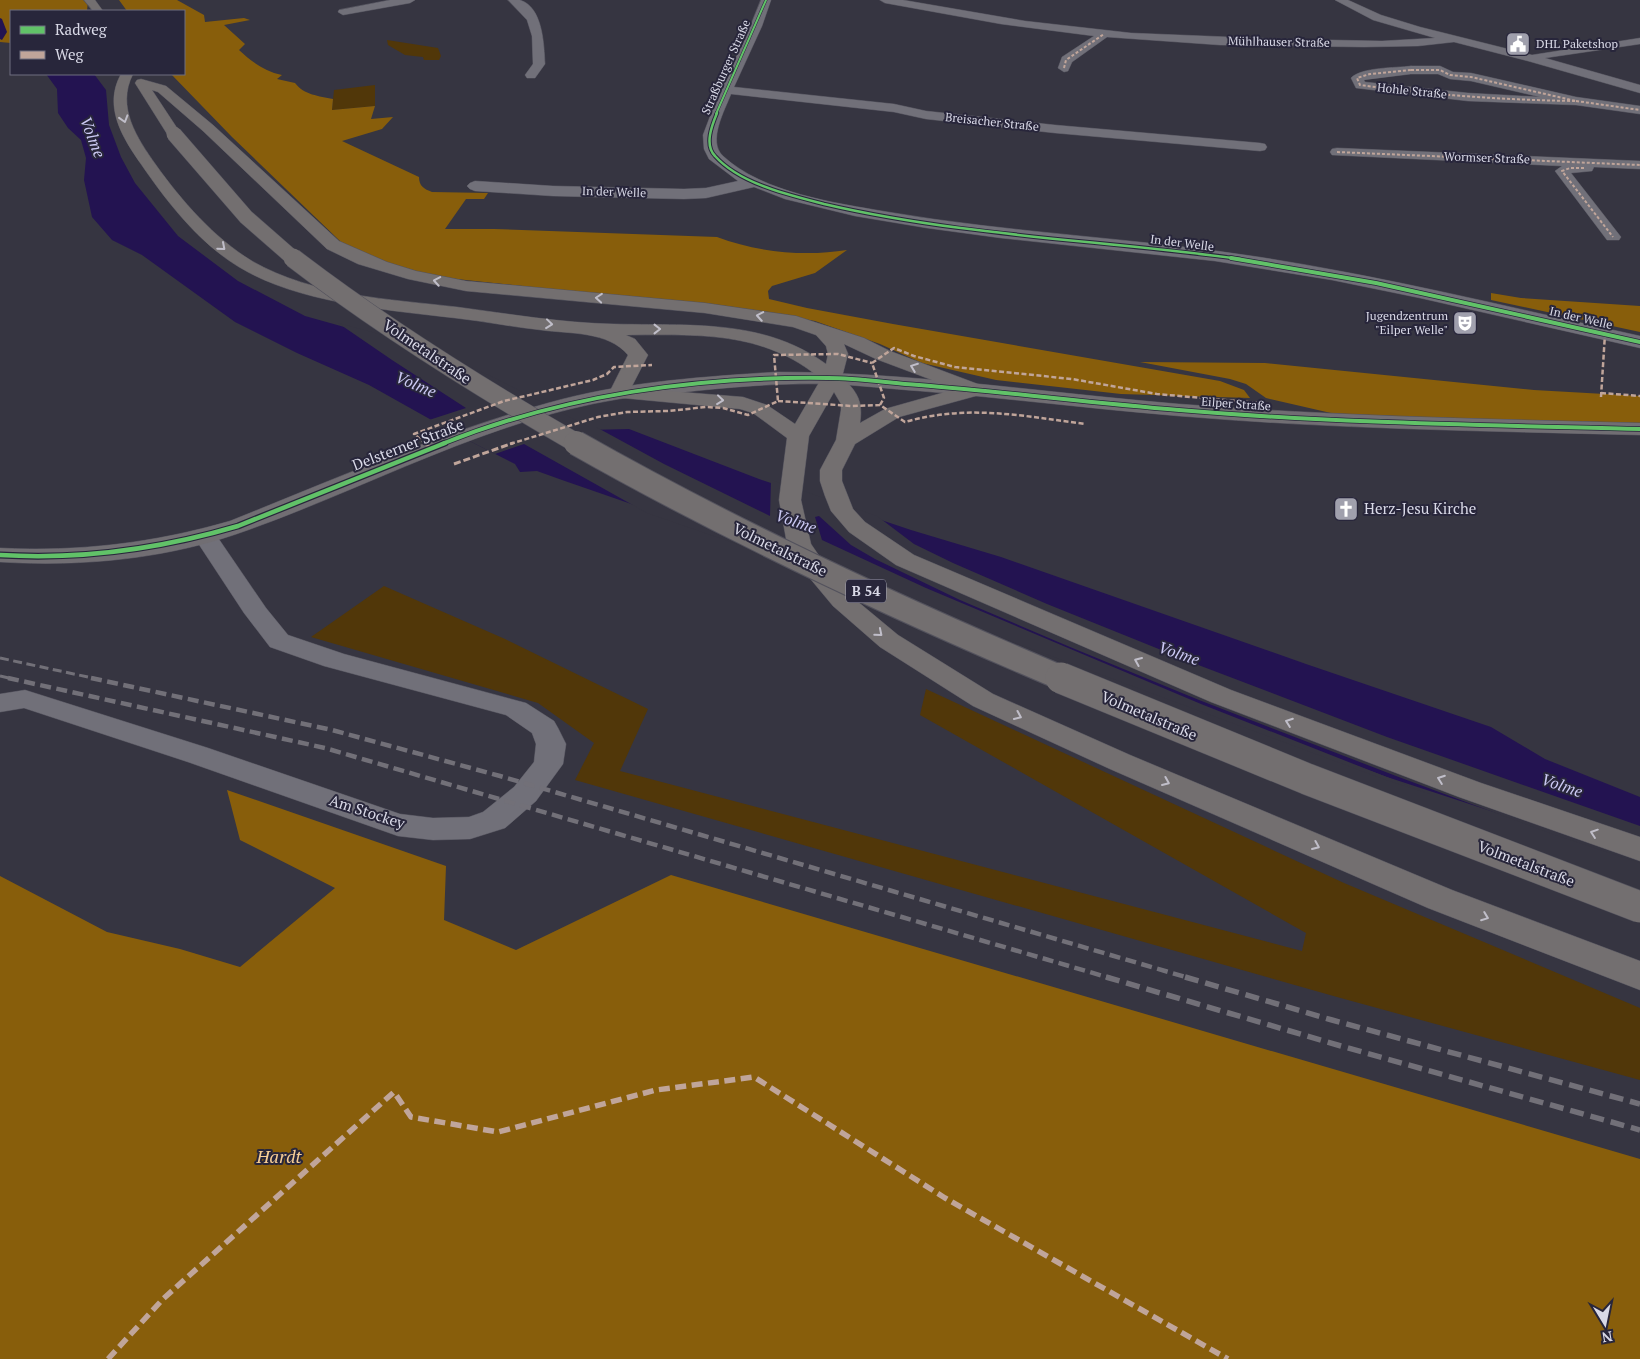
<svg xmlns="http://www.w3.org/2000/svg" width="1640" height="1359" font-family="'PT Serif',serif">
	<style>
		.green { fill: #513709 }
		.forest { fill: #885e0b }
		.water { fill: #231351 }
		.pier { fill: #363541 }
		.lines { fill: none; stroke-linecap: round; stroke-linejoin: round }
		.stream { fill: #231351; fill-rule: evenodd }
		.street-casing { stroke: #53525d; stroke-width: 1 }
		.secondary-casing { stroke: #53525d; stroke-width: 1 }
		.primary-casing { stroke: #53525d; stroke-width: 1 }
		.street { fill: #717079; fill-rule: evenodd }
		.secondary { fill: #716e73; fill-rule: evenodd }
		.primary { fill: #736f70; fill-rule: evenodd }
		.rail-far2 { stroke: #727078; stroke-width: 3; stroke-dasharray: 9 4.5; stroke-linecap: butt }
		.rail-far1 { stroke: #727078; stroke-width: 4.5; stroke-dasharray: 11 5.5; stroke-linecap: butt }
		.rail { stroke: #727078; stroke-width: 5.5; stroke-dasharray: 14 7; stroke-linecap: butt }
		.primary-bridge-far3-casing { stroke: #53525d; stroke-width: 16; stroke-linecap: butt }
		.primary-bridge-far2-casing { stroke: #53525d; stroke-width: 20; stroke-linecap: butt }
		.primary-bridge-far1-casing { stroke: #53525d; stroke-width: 26; stroke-linecap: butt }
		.primary-bridge-casing { stroke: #53525d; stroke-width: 32; stroke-linecap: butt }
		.primary-bridge-far3 { stroke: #736f70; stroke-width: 15 }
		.primary-bridge-far2 { stroke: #736f70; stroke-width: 19 }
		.primary-bridge-far1 { stroke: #736f70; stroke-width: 24 }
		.primary-bridge { stroke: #736f70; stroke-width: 31 }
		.quiet-far3 { stroke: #c0a59a; stroke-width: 2; stroke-dasharray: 3 2; stroke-linecap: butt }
		.quiet-far2 { stroke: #c0a59a; stroke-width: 2.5; stroke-dasharray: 5 2.5; stroke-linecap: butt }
		.quiet-far1 { stroke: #c0a59a; stroke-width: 3; stroke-dasharray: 7 3; stroke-linecap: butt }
		.quiet { stroke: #c0a59a; stroke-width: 5.5; stroke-dasharray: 11 5.5; stroke-linecap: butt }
		.cycleway-far3-casing { stroke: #28263b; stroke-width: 3 }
		.cycleway-far2-casing { stroke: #28263b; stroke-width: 4.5 }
		.cycleway-far1-casing { stroke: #28263b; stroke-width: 5.5 }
		.cycleway-casing { stroke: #28263b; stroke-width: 7 }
		.cycleway-far3 { stroke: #61c268; stroke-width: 2 }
		.cycleway-far2 { stroke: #61c268; stroke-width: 2.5 }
		.cycleway-far1 { stroke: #61c268; stroke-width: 4 }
		.cycleway { stroke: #61c268; stroke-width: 4.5 }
		.oneway { stroke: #c0bec9 }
		.labels { text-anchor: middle; stroke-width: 4; stroke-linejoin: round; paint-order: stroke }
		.far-street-label { font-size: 12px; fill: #d9d9e7; stroke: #28263b }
		.far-poi-label { font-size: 12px; fill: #d9d9e7; stroke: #28263b; text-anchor: start }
		.shield { fill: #28263b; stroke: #a4a3b3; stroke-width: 1 }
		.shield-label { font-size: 14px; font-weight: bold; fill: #d9d9e7 }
		.street-label { font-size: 15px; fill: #d9d9e7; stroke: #28263b }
		.poi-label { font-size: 15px; fill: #d9d9e7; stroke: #28263b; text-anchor: start }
		.water-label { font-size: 16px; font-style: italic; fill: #cbc9f3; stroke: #28263b }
		.near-park-label { font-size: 18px; font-style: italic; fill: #f7ce96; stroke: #28263b }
	</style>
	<rect width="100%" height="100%" fill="#363541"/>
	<!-- green -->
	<path class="green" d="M 387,40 L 438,48 L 441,56 L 439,60 L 424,60 L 423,57 L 405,55 L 388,45 Z
		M 375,85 L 375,106 L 332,110 L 334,90 Z
		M 384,586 L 505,639 L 648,709 L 620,771 L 1302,951 L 1306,933 L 920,715 L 926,689 L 1344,883 L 1640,1008 L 1640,1080 L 1337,997 L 575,780 L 594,743 L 538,703 L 311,637 Z"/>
	<!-- forest -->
	<path class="forest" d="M 0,0 L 88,0 L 87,11 L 11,11 L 11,43 L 0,42 Z
		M 119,0 L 177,0 L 204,15 L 205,22 L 244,18 L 250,20 L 224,25 L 245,44 L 239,50 C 252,62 264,71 282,75 L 277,79 L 295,83 C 304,95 319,96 333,99 L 332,110 L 375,106 L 371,119 L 393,117 L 382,129 L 342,141 L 419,177 C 419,186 424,189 432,192 L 488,193 L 484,199 L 466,199 L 445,229 L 494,229 L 717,237 C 757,252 804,257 847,250 L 815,273 L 772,286 L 768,291 L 769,299 L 807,308 L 893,324 L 1220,381 L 1244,390 L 1250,398 L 1121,394 L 996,380 L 922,363 L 880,344 L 815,321 L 762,312 L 438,277 L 390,265 L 341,242 L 232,137 L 171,74 L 184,74 L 184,11 L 127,11 Z
		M 1491,293 L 1521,298 L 1640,306 L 1640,332 L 1491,300 Z
		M 1140,362 L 1265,363 L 1534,390 L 1640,396 L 1640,429 L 1370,422 L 1266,398 L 1246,384 L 1230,379 Z
		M 227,790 L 446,866 L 444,920 L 516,950 L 671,875 L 1640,1159 L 1640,1359 L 0,1359 L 0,876 L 107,932 L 180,949 L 240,967 L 335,888 L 240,840 Z"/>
	<!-- water -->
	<path class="water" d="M 46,74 L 94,74 L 106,90 L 109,125 L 121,157 L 135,183 L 178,236 L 238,281 L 305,316 L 423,349 L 588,430 L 629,429 L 759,479 L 911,530 L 1001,557 L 1306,664 L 1491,727 L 1545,759 L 1640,797 L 1640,860 L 1387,777 L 920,604 L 562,480 L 537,471 L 520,472 L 515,464 L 460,436 L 369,385 L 297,353 L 235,322 L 142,255 L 112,240 L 92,217 L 84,180 L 86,158 L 81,140 L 68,128 L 58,113 L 57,89 Z"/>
	<!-- pier -->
	<path class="pier" d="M 338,323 L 424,346 L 495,378 L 589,427 L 596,427 L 664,464 L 770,516 L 771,480 L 877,516 L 914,544 L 953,563 L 1047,604 L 1201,666 L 1387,737 L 1640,826 L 1640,863 L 1555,835 L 1396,776 L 1199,700 L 1070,647 L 960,600 L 875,559 L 851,545 L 819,516 L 815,517 L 822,540 L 926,588 L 1201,704 L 1430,794 L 1386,780 L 919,607 L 647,513 L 524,444 L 495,454 L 489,451 L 429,420 L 466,408 L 392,360 Z"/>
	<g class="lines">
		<!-- stream -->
		<path class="stream" d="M 0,18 L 2,19 L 7,32 L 2,40 L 0,39 Z"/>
		<defs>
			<path id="street" d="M 390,0 L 415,0 L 410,3 L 343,15 L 338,12 L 339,10 Z
				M 508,0 C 511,0 517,0 520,0 C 543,7 544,45 545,64 L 535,78 L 527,78 L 525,75 L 533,64 L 532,36 L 527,20 Z
				M 761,0 L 771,0 L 762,26 L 734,87 L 894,104 L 926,111 L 1055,125 L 1260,143 L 1265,144 L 1267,147 L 1265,150 L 1260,151 L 1055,133 L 926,119 L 894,112 L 731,94 C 725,110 707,141 723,156 C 763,193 835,203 888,212 C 1011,233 1136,238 1259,257 C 1387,277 1513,308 1640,336 L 1640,348 L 1420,298 L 1332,280 L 1215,261 L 1001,238 L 927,228 L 855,216 L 785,199 L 754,187 L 706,198 L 684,199 L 553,196 L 475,191 L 470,189 L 467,186 L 470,183 L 475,181 L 553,186 L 684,189 L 706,188 L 738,181 L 709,159 L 704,149 L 703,135 L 720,90 L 745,39 Z
				M 880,0 L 903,0 L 1025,21 L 1131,33 L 1280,39 L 1382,41 L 1435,38 L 1373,20 L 1335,0 L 1348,0 L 1381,15 L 1420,27 L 1532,55 L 1640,38 L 1640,44 L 1545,58 L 1640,85 L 1640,93 L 1528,61 L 1454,42 L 1418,46 L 1364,47 L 1220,45 L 1107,37 L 1072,62 L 1068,71 L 1064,72 L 1058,68 L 1062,57 L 1094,36 L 1001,24 L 885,3 Z
				M 1411,66 L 1440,66 L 1453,72 L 1471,73 L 1576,97 L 1640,106 L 1640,114 L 1576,105 L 1468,101 L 1356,88 L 1351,78 C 1361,67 1396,68 1411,66 ZM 1411,74 L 1438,74 L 1450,79 L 1471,81 L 1540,97 L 1468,93 L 1365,82 L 1364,80 Z
				M 1337,148 L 1640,161 L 1640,169 L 1594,167 L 1592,171 L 1571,173 L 1621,237 L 1619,240 L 1607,240 L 1555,171 L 1562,166 L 1332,155 L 1330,152 L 1332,149 Z
				M 206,530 L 214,532 L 266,608 L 288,635 L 344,654 L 526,703 L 554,721 L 558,728 L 566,744 L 563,764 L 536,801 L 505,828 L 470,839 L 433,840 L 398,836 L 188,762 L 24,708 L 0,712 L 0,694 L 25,690 L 208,748 L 400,814 L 433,818 L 469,817 L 483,812 L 514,787 L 534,762 L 536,744 L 532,733 L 506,715 L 324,666 L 270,647 L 244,613 L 194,537 L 198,532 Z"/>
			<path id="secondary" d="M 776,372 C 911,372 1045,393 1179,404 C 1333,416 1486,419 1640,423 L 1640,435 C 1486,431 1332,429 1179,416 C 1093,409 1007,398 920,391 C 890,389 859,385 828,384 C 777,383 728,387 677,393 C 658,395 638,396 619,399 C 489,420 371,486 248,530 C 169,559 83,567 0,562 L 0,548 C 79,552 154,543 230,521 C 335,479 439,433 548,403 C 622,382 700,377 776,372 Z"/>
			<path id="primary" d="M 84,0 L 95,0 L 103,11 L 93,11 Z
				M 121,74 L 133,74 C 116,107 137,138 156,165 C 181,200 214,238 252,261 C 313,296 389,299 457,307 C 510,314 561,323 614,324 C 688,326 763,318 826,364 L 828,354 L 826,346 L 816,335 L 793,327 L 705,313 L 466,291 L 408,279 L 358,264 L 327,249 L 203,131 L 158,92 L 152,90 L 181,134 L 179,137 L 169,137 L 135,83 L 137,80 L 141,79 L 166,86 L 213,125 L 339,241 L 387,262 L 416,271 L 466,281 L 705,303 L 796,316 L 864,338 L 890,351 L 983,386 L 986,390 L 983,394 L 899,417 L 855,444 L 842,470 L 842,481 L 853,509 L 865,522 L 914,555 L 1231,690 L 1481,783 L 1640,837 L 1640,861 L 1459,797 L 1211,702 L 896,565 L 849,532 L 831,511 L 825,496 L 820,481 L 820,470 L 836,440 L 841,410 L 841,404 L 834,392 L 809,436 L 801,500 L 811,544 L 826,566 L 851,596 L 898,635 L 993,694 L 1130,755 L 1452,890 L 1640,961 L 1640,990 L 1428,908 L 1110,769 L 973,706 L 880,647 L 833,606 L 808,576 L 787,544 L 779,500 L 787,438 L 753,413 L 740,409 L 612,397 L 609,393 L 628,355 C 608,331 570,334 541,330 C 512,327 483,321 455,318 C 387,310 298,303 239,267 C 199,243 167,202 141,164 C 122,137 103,106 121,74 ZM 626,335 C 697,335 763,330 821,379 L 795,424 L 767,405 L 743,397 L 631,388 L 648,355 L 635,339 ZM 844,344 L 876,359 L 956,389 L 885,409 L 860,423 C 863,401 858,393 842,377 L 848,354 Z"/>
		</defs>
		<!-- street casing -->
		<use href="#street" class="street-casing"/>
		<!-- secondary casing -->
		<use href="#secondary" class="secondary-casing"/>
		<!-- primary casing -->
		<use href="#primary" class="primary-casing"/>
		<!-- street -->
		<use href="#street" class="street"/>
		<!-- secondary -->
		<use href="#secondary" class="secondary"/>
		<!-- primary -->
		<use href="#primary" class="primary"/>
		<!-- rail-far2 -->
		<path class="rail-far2" d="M 0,658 L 97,679
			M 0,676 L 13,679"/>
		<!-- rail-far1 -->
		<path class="rail-far1" d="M 8,678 L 325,748 L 1110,978
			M 91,678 L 332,730 L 500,776 L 1189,978"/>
		<!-- rail -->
		<path class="rail" d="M 1106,977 L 1341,1046 L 1640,1130
			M 1185,977 L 1332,1020 L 1640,1104"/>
		<defs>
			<path id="primary-bridge-far3" d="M 174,134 L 246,217 L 294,259"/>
			<path id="primary-bridge-far2" d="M 293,258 C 383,327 479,387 578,444"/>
			<path id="primary-bridge-far1" d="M 576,443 C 733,532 898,609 1064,679"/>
			<path id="primary-bridge" d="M 1061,678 L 1307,779 L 1640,907"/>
		</defs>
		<!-- primary-bridge-far3 casing -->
		<use href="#primary-bridge-far3" class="primary-bridge-far3-casing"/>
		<!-- primary-bridge-far2 casing -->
		<use href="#primary-bridge-far2" class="primary-bridge-far2-casing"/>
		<!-- primary-bridge-far1 casing -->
		<use href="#primary-bridge-far1" class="primary-bridge-far1-casing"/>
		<!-- primary-bridge casing -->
		<use href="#primary-bridge" class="primary-bridge-casing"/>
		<!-- primary-bridge-far3 -->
		<use href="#primary-bridge-far3" class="primary-bridge-far3"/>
		<!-- primary-bridge-far2 -->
		<use href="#primary-bridge-far2" class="primary-bridge-far2"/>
		<!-- primary-bridge-far1 -->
		<use href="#primary-bridge-far1" class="primary-bridge-far1"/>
		<!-- primary-bridge -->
		<use href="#primary-bridge" class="primary-bridge"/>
		<!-- quiet-far3 -->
		<path class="quiet-far3" d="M 1064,68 L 1066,60 L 1104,34
			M 1411,70 L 1440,70 L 1450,75 L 1471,77 L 1576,101 C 1504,100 1432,95 1360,85 L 1357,78 L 1370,74 Z
			M 1576,101 L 1640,110
			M 1337,152 L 1640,165
			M 1584,168 L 1570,168 L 1562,171 L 1613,237"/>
		<!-- quiet-far2 -->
		<path class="quiet-far2" d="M 1601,393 L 1640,396
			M 1601,397 L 1605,334
			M 778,401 L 852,406 L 880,405 L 905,422 C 967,404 1023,416 1086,424
			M 880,405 L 884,398 L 872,363 L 894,348 L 914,356 L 955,367 L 1072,379 L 1157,394 L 1270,404
			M 426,444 L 414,434 L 504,401 L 593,380 L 607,374 L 614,367 L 652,365
			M 510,444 L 598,417 L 627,412 L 668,411 L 706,407 L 723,408 L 748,415 L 778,401 L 774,355 L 838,354 L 872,363"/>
		<!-- quiet-far1 -->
		<path class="quiet-far1" d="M 424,443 L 431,448
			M 454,464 L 513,443"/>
		<!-- quiet -->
		<path class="quiet" d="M 108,1359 L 163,1299 L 394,1092 L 411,1117 L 498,1132 L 656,1090 L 754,1077 L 945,1198 L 1228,1359"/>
		<defs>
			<path id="cycleway-far3" d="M 716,114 L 766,0"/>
			<path id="cycleway-far2" d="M 717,113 C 712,125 704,145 715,156 C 740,184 789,195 824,204 C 961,236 1101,240 1240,259"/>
			<path id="cycleway-far1" d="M 1231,258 L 1376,283 L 1640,342
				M 442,444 C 563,395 698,376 828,378 C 859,378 889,383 919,385 C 1006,392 1092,403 1179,410 C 1332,423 1486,425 1640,429"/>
			<path id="cycleway" d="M 0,555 C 82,560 160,549 238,526 L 445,443"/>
		</defs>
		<!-- cycleway-far3 casing -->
		<use href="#cycleway-far3" class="cycleway-far3-casing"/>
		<!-- cycleway-far2 casing -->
		<use href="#cycleway-far2" class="cycleway-far2-casing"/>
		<!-- cycleway-far1 casing -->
		<use href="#cycleway-far1" class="cycleway-far1-casing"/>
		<!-- cycleway casing -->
		<use href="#cycleway" class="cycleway-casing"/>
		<!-- cycleway-far3 -->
		<use href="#cycleway-far3" class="cycleway-far3"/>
		<!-- cycleway-far2 -->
		<use href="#cycleway-far2" class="cycleway-far2"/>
		<!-- cycleway-far1 -->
		<use href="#cycleway-far1" class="cycleway-far1"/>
		<!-- cycleway -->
		<use href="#cycleway" class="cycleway"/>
	</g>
	<!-- one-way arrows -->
	<defs><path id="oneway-chevron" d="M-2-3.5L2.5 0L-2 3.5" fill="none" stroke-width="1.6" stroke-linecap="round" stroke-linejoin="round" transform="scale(1.25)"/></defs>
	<g class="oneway">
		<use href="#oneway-chevron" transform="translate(124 119) rotate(73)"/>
		<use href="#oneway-chevron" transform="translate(222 247) rotate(41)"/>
		<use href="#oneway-chevron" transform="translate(437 281) rotate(-170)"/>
		<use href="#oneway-chevron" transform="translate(599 298) rotate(-175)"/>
		<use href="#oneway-chevron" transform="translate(760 316) rotate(-170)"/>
		<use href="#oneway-chevron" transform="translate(549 324) rotate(6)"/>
		<use href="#oneway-chevron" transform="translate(657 329)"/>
		<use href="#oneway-chevron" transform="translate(914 367) rotate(-159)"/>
		<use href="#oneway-chevron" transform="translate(720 400) rotate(6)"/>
		<use href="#oneway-chevron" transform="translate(879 633) rotate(40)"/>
		<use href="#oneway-chevron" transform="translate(1138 661) rotate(-157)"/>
		<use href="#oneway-chevron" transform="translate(1018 716) rotate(24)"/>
		<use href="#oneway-chevron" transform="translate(1289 722) rotate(-160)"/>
		<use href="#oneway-chevron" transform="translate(1441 779) rotate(-160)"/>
		<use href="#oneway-chevron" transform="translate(1166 782) rotate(23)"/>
		<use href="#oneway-chevron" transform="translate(1594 833) rotate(-161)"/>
		<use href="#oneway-chevron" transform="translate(1316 846) rotate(23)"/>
		<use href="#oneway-chevron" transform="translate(1485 917) rotate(21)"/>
	</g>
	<!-- icons -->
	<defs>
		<symbol id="civic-square" viewBox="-11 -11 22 22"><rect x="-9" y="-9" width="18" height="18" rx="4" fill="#a0a0ad" stroke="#28263b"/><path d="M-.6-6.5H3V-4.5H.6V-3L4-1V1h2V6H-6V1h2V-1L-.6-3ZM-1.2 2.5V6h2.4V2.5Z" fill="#fff"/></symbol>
		<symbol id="theatre-square" viewBox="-11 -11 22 22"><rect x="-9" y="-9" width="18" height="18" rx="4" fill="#a0a0ad" stroke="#28263b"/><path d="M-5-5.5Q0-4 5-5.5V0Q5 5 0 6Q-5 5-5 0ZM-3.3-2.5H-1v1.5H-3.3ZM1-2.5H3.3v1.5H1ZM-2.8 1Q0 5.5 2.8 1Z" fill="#fff"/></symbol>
		<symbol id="church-square" viewBox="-11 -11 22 22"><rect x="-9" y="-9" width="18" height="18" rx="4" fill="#a0a0ad" stroke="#28263b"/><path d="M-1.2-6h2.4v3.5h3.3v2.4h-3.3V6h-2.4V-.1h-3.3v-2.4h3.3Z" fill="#fff"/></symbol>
	</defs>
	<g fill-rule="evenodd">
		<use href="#civic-square" x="1504" y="30" width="28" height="28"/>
		<use href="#theatre-square" x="1451" y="309" width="28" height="28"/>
		<use href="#church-square" x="1332" y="495" width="28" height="28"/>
	</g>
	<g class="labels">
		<!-- far-street labels -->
		<g class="far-street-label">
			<text transform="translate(1279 42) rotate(1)" y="4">Mühlhauser Straße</text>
			<text transform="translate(726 67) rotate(-66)" y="4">Straßburger Straße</text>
			<text transform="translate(1412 91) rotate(6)" y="4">Hohle Straße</text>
			<text transform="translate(992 122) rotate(6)" y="4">Breisacher Straße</text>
			<text transform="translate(1487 158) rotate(2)" y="4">Wormser Straße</text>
			<text transform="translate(614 192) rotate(2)" y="4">In der Welle</text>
			<text transform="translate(1182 243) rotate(7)" y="4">In der Welle</text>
			<text transform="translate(1581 318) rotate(13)" y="4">In der Welle</text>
			<text transform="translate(1236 404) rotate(4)" y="4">Eilper Straße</text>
		</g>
		<!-- far-poi labels -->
		<g class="far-poi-label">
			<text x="1536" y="48">DHL Paketshop</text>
			<text x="1448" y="320" text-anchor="end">Jugendzentrum<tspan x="1448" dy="14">"Eilper Welle"</tspan></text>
		</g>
		<!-- shield labels -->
		<rect class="shield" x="846" y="579.5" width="40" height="23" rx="4"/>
		<g class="shield-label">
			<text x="866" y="596">B 54</text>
		</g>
		<!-- street labels -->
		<g class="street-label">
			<text transform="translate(427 352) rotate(34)" y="5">Volmetalstraße</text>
			<text transform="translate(408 445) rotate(-21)" y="5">Delsterner Straße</text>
			<text transform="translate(780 550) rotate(26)" y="5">Volmetalstraße</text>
			<text transform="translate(1149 716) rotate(23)" y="5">Volmetalstraße</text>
			<text transform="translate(367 812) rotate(18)" y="5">Am Stockey</text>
			<text transform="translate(1526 864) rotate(21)" y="5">Volmetalstraße</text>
		</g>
		<!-- poi labels -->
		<g class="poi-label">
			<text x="1364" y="514">Herz-Jesu Kirche</text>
		</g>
		<!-- water labels -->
		<g class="water-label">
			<text transform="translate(93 137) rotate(69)" y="6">Volme</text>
			<text transform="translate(416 384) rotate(23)" y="6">Volme</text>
			<text transform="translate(796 521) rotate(19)" y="6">Volme</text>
			<text transform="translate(1179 653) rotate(19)" y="6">Volme</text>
			<text transform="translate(1562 785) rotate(19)" y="6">Volme</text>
		</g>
		<!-- near-park labels -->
		<g class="near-park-label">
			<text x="279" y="1163">Hardt</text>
		</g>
	</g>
	<!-- legend -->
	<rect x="10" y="10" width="175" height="65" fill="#28263b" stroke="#6f6e80"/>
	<rect x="20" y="26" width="25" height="8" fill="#61c268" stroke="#6f6e80"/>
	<text x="55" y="35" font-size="15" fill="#d9d9e7">Radweg</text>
	<rect x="20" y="51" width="25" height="8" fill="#c0a59a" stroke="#6f6e80"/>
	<text x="55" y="60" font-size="15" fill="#d9d9e7">Weg</text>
	<!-- north arrow -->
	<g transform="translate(1605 1324) rotate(170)" stroke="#28263b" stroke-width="4" paint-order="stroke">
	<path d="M0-4L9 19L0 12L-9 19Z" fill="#d9d9e7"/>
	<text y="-8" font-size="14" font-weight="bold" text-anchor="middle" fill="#d9d9e7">N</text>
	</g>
</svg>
